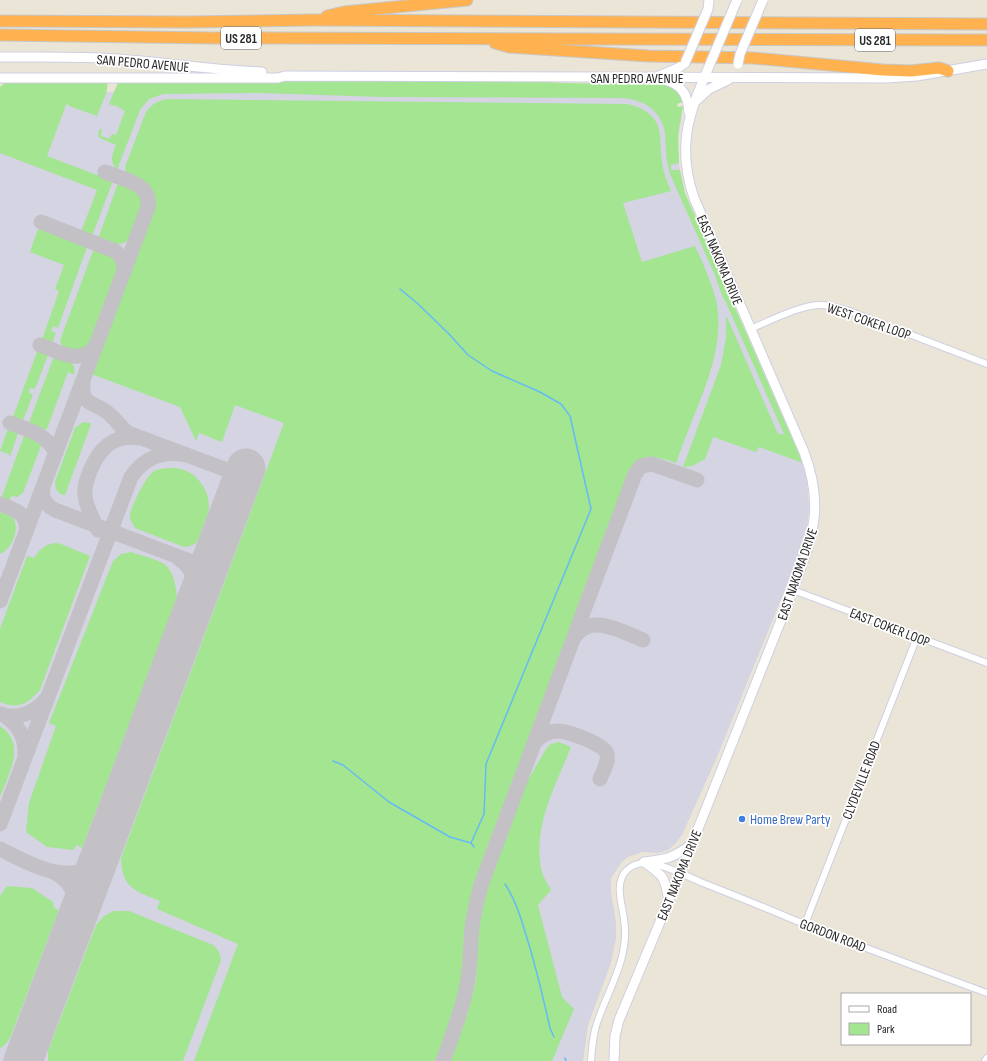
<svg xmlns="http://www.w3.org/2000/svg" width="987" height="1061" font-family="'Sofia Sans Condensed',sans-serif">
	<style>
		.airport { fill: #d4d4e3 }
		.green { fill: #a3e591 }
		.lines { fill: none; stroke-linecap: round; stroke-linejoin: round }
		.stream { stroke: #65bbf3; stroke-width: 1.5 }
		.taxiway { stroke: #c3c0c6; stroke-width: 15 }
		.runway { stroke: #c3c0c6; stroke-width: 39 }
		.street-casing { stroke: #cdcfe2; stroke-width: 8 }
		.secondary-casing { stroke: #cdcfe2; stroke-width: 11 }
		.highway-casing { stroke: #c7c7c7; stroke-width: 13 }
		.street { stroke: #fff; stroke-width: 6 }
		.secondary { stroke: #fff; stroke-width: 9 }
		.highway { stroke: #ffb24f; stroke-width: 11 }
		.secondary-bridge-casing { stroke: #cdcfe2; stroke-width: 11; stroke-linecap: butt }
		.secondary-bridge { stroke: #fff; stroke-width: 9 }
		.shop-dot { fill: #3f7fe0; stroke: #fff; stroke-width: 1.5 }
		.labels { text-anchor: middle; stroke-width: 3.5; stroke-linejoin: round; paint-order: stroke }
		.shield { fill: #fff; stroke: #686868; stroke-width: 1 }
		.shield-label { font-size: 13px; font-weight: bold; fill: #282828 }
		.street-label { font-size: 14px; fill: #282828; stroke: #fff }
		.shop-label { font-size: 14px; fill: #366cbe; stroke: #fff; text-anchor: start }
	</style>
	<rect width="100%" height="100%" fill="#ebe5d8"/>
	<!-- airport -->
	<path class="airport" d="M 665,90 L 682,115 L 677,147 L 682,188 L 801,459 L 807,479 L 809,509 L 806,538 L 717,757 L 682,835 L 676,843 L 668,850 L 658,853 L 643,852 L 628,857 L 622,862 L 611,878 L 611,892 L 616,923 L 616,939 L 611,963 L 588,1025 L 583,1061 L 0,1061 L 0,100 L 16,92 Z"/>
	<!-- green -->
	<path class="green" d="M 119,80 L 518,80 L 563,83 L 669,85 L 681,94 L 679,95 L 683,102 L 677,104 L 678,107 L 683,106 L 678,133 L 679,163 L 671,165 L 671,170 L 680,170 L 685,193 L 803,463 L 759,447 L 756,452 L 713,437 L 705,459 L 692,466 L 683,467 L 721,365 L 726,338 L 726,317 L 727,317 L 778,434 L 784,434 L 724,298 L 723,298 L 714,273 L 670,174 C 668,166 666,158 666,150 C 665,142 666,135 664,128 C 658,107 640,99 621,98 L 383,97 L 260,93 L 163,94 L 149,99 L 140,110 L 117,170 C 109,162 112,154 116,145 L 100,138 L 98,136 L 99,130 L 102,129 L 101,136 L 109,139 L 112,134 L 116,135 L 125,111 L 115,105 L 114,106 L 109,104 Z
		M 107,81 C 110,89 100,108 97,116 L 69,106 L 68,104 L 66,105 L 47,156 L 113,181 L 92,236 L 81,232 L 97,190 L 0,153 L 0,87 L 6,82 Z
		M 167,99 L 627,104 C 644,107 659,117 660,136 C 661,144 660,153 662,161 C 663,172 667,181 671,191 L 623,203 L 642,262 L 695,246 C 703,263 711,281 716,300 C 724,337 711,372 698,406 C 690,425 683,444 676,463 C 656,457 646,452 630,469 L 476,878 L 470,902 L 464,934 L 462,981 L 456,1006 L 435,1061 L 194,1061 L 238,944 L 157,909 L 160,901 C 135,891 122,888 121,858 L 284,423 L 235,405 L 222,442 L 199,433 L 196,441 L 180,407 L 91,374 L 153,210 C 155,196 151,184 138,178 C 134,176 130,176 126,173 L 125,167 L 146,112 C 152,104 157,101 167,99 Z
		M 118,183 L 139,191 L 143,198 L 142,207 L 132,235 L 126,242 L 120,244 L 113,244 L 98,239 Z
		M 39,226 L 85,244 L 87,247 L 58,328 L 53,326 L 51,331 L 56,333 L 52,343 L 42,340 L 59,291 L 55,289 L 64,265 L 30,252 Z
		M 94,248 C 106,249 120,256 119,270 L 92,342 C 84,353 73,353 63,346 L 60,342 L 61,338 Z
		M 38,349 L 46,351 L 48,355 L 35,389 L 30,388 L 29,393 L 33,394 L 22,423 L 13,419 L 13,417 Z
		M 57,355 C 67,359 77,362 74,375 L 68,372 L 47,429 L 41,430 L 28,425 L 53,359 L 54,356 Z
		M 83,422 L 89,423 L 91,424 L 65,495 L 60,494 L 56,489 L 55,482 L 75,428 Z
		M 10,428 L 19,431 L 10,456 L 9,456 L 9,454 L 0,451 L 8,429 Z
		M 25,433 L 39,439 L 42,443 L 23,493 L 17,497 L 11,496 L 9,502 L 1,499 Z
		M 174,468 C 196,469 213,492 208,514 C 206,519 204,524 202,529 C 201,533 199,540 196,543 C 192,546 189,546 184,547 L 135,528 C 133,524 129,519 130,514 C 132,505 146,477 152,473 C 158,468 166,468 174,468 Z
		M 5,512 C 24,518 15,548 0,554 L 0,513 Z
		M 54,543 L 61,544 L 90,556 L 40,690 C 27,704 18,710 0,702 L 0,629 L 27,556 L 34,558 C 40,549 44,545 54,543 Z
		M 131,552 C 139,555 157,559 164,564 C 174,571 176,587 177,598 L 82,848 L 77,845 L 73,850 L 47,847 L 26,832 L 29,803 L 56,726 L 49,723 L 113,561 L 121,554 Z
		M 0,726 C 27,744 9,773 0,797 Z
		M 559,742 L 571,747 C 556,785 533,825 541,868 C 542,875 547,883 551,890 L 538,905 L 562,997 L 574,1009 L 552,1061 L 450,1061 L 467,1015 L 476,980 L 477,943 L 480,912 L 487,886 L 524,787 L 546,749 L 551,744 Z
		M 7,886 L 32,888 L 53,902 L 54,908 L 59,910 L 10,1038 L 4,1046 L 0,1048 L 0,896 Z
		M 114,911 L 129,911 L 213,945 C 218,949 220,953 221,960 L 183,1061 L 48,1061 L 48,1051 L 96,925 L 104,916 Z"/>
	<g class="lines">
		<!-- stream -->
		<path class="stream" d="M 400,289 L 417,303 L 449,334 L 468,355 L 492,371 L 540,392 L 561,404 L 570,416 L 591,509 L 486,764 L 484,814 L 471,843
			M 333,761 L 343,765 L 389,802 L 450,837 L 471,843 L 474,847
			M 505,884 C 515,899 521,917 526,935 C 536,966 543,997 550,1028 L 554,1037
			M 565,1058 L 566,1061"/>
		<!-- taxiway -->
		<path class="taxiway" d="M 41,222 L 115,251 C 122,256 125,263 124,272
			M 40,345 C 58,351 83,367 96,345
			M 83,382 C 81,407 94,401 108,413 C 116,419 120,427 128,433 L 243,476
			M 10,423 C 28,430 47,434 56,453
			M 43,487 C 41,497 45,505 55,510 L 208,568
			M 0,504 C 15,510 29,513 26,533
			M 98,530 C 93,519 86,508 85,495 C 84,487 87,479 90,471 C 99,449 113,434 139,438
			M 178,558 C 190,566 199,581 196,596 C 195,601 194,605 193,609
			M 0,601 L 148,207 C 152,183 122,179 105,172
			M 574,638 C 591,612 622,632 643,640
			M 0,714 C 18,720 35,713 47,698
			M 2,714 C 17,723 26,737 25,755
			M 534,744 C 540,735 548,731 559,731 C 569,732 605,744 607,754 C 609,762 603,771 600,779
			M 0,824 L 131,477 C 144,458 163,450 186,455
			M 0,849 C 25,861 70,889 95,862 C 98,858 100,853 103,849
			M 54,872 C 76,885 78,900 75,923
			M 15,1061 L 23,1054 L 30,1043
			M 443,1061 C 452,1036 462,1011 467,985 C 471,966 470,947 472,927 C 474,913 477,899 481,885 L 635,474 L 641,466 L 652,464 L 697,480"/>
		<!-- runway -->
		<path class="runway" d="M 23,1061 L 246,468"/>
		<defs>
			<path id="street" d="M 750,329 C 770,321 798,306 819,305 C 829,304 840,309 849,311 L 987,364
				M 793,590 L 987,663
				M 805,924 L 917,637
				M 591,1061 C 592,1047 593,1033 598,1020 C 610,986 630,956 624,919 C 622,904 614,882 627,870 C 635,862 645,862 655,864 C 671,868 687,876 703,883 C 731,894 759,905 787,917 C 853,944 920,968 987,993
				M 985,1061 L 987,1058"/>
			<path id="secondary" d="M 0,57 C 40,57 79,56 119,59 C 167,63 214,70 262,72
				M 659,76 L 678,68 L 685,63
				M 0,78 L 278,78 L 285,76 L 886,78 L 917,76 L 987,64
				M 665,80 C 683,85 688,96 689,113
				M 697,100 L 709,89 L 728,80
				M 644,862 C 668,859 673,858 692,844
				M 644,862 C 665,877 664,876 669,900
				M 614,1061 L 615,1036 L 619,1020 L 680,874 L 793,590 C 812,537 825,508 804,452 L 694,198 C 676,145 689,113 710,64"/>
			<path id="highway" d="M 327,16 L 344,12 L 467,0
				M 0,21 L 187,22 L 312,20 L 987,24
				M 0,35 L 213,38 L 987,40
				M 495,43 L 509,47 L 648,56 L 753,58 L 883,70 L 911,71 L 939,68 L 948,71"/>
		</defs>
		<!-- street casing -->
		<use href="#street" class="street-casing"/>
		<!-- secondary casing -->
		<use href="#secondary" class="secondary-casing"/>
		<!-- highway casing -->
		<use href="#highway" class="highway-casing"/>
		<!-- street -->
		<use href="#street" class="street"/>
		<!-- secondary -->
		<use href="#secondary" class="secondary"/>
		<!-- highway -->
		<use href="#highway" class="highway"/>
		<defs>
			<path id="secondary-bridge" d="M 685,63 L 708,9 L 709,0
				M 710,64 L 737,0
				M 738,64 L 740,54 L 763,0"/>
		</defs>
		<!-- secondary-bridge casing -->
		<use href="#secondary-bridge" class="secondary-bridge-casing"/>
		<!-- secondary-bridge -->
		<use href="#secondary-bridge" class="secondary-bridge"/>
	</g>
	<!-- markers -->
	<circle class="shop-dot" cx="742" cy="819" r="4"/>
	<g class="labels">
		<!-- shield labels -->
		<g class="shield">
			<rect x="221" y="27" width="40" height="22" rx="3"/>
			<rect x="855" y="29" width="40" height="22" rx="3"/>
		</g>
		<g class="shield-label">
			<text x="241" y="43">US 281</text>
			<text x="875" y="45">US 281</text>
		</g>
		<!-- street labels -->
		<g class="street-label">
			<text transform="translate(143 63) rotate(5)" y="5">SAN PEDRO AVENUE</text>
			<text x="637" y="83">SAN PEDRO AVENUE</text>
			<text transform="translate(720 260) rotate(67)" y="5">EAST NAKOMA DRIVE</text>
			<text transform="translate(869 321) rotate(19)" y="5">WEST COKER LOOP</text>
			<text transform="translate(797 574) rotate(-71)" y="5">EAST NAKOMA DRIVE</text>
			<text transform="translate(890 627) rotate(21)" y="5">EAST COKER LOOP</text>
			<text transform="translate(861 780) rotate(-69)" y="5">CLYDEVILLE ROAD</text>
			<text transform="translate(679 875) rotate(-68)" y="5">EAST NAKOMA DRIVE</text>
			<text transform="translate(833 935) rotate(21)" y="5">GORDON ROAD</text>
		</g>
		<!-- shop labels -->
		<g class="shop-label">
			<text x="750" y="824">Home Brew Party</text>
		</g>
	</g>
	<!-- legend -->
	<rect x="841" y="993" width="130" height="52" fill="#ffffff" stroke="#a9a9a9"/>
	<rect x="849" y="1006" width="20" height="6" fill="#ffffff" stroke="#a9a9a9"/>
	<text x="877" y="1013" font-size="12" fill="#282828">Road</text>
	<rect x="849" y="1023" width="20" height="12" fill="#a3e591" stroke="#a9a9a9"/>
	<text x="877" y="1033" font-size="12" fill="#282828">Park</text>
</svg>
